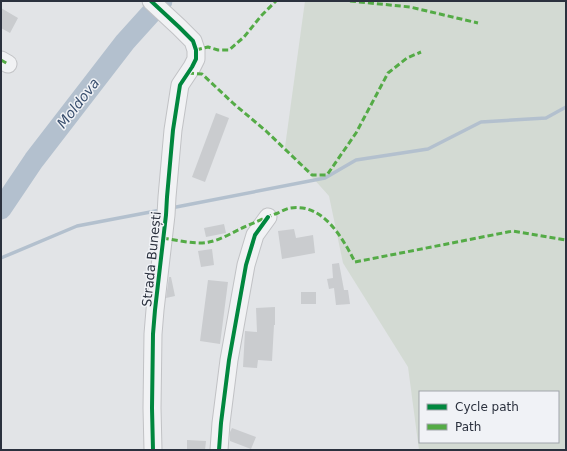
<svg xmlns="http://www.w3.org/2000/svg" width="567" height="451" font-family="'DejaVu Sans',sans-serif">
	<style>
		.green { fill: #d3dad3; fill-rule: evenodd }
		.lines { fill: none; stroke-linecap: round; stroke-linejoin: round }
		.stream { stroke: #b3c0ce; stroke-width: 3.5 }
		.river { stroke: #b3c0ce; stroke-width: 21 }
		.building { fill: #cacccf }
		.minor-casing { stroke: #c1c2c5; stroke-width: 19 }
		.minor { stroke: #f1f2f4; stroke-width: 17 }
		.quiet { stroke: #54ab46; stroke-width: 3; stroke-dasharray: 6 3; stroke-linecap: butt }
		.cycleway-casing { stroke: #f0f2f6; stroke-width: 6 }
		.cycleway { stroke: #00873e; stroke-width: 4 }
		.labels { text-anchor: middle; stroke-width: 3; stroke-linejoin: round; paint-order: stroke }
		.street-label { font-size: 13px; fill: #2b313e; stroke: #f0f2f6 }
		.water-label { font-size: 14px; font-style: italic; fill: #394f6e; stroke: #f0f2f6 }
	</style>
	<rect width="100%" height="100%" fill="#e2e4e7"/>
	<!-- green -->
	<path class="green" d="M 305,1 L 566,1 L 566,450 L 419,450 L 408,367 L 343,263 L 329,196 L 285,147 ZM 420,392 L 558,392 L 558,442 L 420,442 Z"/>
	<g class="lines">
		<!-- stream -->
		<path class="stream" d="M 171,208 L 325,178 L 356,160 L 428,149 L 481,122 L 546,118 L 566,107
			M 1,258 L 77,226 L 161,210"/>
		<!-- river -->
		<path class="river" d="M 1,209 L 34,160 L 125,42 L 162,1"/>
	</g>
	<!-- building -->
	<path class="building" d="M 1,8 L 18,18 L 10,33 L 1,28 Z
		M 216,113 L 229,118 L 205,182 L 192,177 Z
		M 224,224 L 226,233 L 206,237 L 204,228 Z
		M 294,229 L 296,238 L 313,235 L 315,253 L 282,259 L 278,231 Z
		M 212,249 L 214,265 L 201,267 L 198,251 Z
		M 339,263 L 344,290 L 348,290 L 350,304 L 336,305 L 334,288 L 329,289 L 327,279 L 333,278 L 332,264 Z
		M 169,277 L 171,277 L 175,296 L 166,298 Z
		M 208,280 L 228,282 L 220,344 L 200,341 Z
		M 301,292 L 316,292 L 316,304 L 301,304 Z
		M 275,307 L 275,325 L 274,325 L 272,361 L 258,360 L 257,368 L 243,367 L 245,331 L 257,332 L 256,308 Z
		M 232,428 L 256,437 L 251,449 L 230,441 L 230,432 Z
		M 187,440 L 206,441 L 205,450 L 187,450 Z"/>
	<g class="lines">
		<defs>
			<path id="minor" d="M 151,1 L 179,27 L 193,41 L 196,50 L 196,59 L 192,67 L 180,85 L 173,130 L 167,197 L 166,215 L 155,310 L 153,334 L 152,408 L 153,450
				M 1,60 L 8,64
				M 219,450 L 221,423 L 229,360 L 246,265 L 255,235 L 268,217"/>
		</defs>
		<!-- minor casing -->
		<use href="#minor" class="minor-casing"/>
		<!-- minor -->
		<use href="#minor" class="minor"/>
		<!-- quiet -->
		<path class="quiet" d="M 350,1 L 410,7 L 478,23
			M 196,50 L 208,47 L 218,50 L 229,50 L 244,37 L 261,16 L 276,1
			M 1,60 L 8,64
			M 188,73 L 202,74 L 234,104 L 266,131 L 312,175 L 327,175 L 356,133 L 388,73 L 407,58 L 421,52
			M 163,238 C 176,240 196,245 209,242 C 220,240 232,233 242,228 C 254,223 266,217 278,213 C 282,211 286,209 290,208 C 323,203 342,237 355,262 L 513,231 L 566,240"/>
		<defs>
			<path id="cycleway" d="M 151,1 L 179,27 L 193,41 L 196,50 L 196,59 L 192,67 L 180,85 L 173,130 L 167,197 L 166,215 L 155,310 L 153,334 L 152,408 L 153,450
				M 219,450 L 221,423 L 229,360 L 246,265 L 255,235 L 268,217"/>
		</defs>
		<!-- cycleway casing -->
		<use href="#cycleway" class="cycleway-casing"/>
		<!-- cycleway -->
		<use href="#cycleway" class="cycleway"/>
	</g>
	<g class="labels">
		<!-- street labels -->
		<g class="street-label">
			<text transform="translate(151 259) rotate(-84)" y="5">Strada Bunești</text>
		</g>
		<!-- water labels -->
		<g class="water-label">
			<text transform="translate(78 103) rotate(-52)" y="5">Moldova</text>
		</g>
	</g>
	<!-- border -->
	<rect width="567" height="451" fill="none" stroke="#2b313e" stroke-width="4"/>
	<!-- legend -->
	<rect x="419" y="391" width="140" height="52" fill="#f0f2f6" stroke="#a1a5ac"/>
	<rect x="427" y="404" width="20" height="6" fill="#00873e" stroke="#a1a5ac"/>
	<text x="455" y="411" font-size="12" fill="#2b313e">Cycle path</text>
	<rect x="427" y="424" width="20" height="6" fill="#54ab46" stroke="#a1a5ac"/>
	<text x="455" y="431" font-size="12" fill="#2b313e">Path</text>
</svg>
